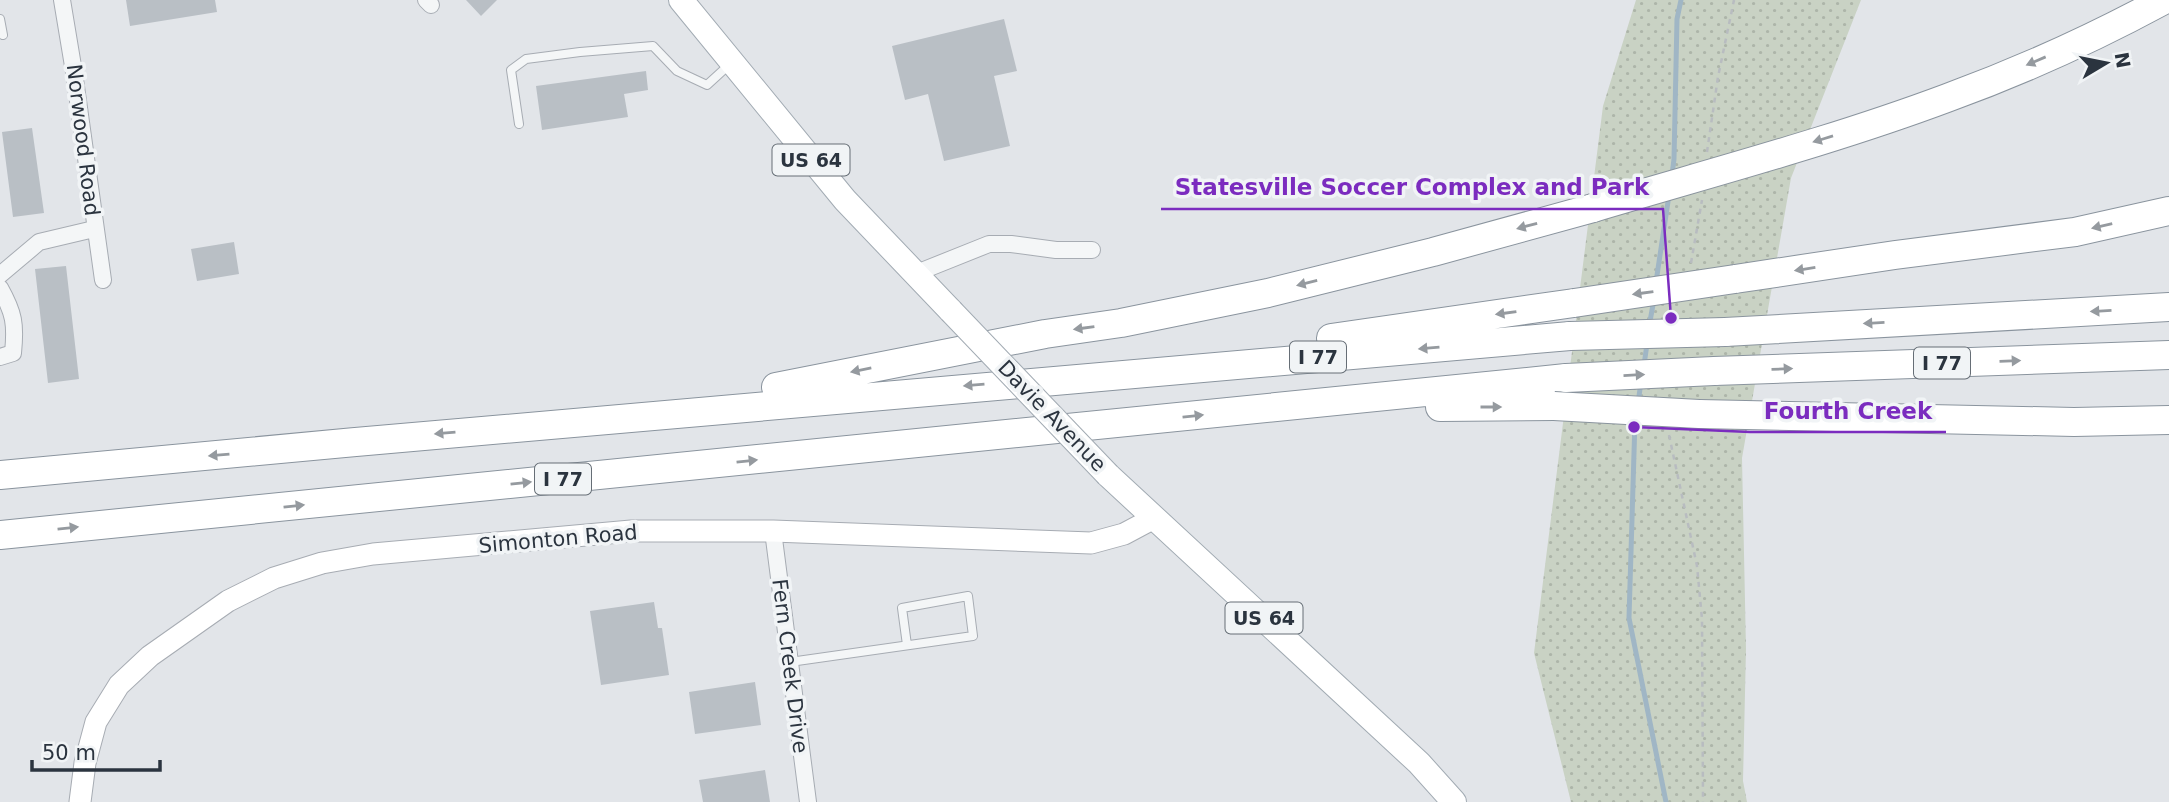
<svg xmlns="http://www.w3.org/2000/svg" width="2169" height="802" font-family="'DejaVu Sans',sans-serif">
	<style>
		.grass { fill: url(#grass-dots) }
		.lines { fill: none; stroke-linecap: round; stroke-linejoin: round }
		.stream { stroke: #a0b6c5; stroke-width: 5 }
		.building { fill: #b9bfc5 }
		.lane-casing { stroke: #a7acb3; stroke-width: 10 }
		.street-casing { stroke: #a7acb3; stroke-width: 18 }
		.secondary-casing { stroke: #a7acb3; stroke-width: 23 }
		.primary-casing { stroke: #a2abb3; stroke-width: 26 }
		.highway-casing { stroke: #8a949e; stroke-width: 30 }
		.path { stroke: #b8bcc0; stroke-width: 2.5; stroke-dasharray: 5 5; stroke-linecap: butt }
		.lane { stroke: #f4f6f7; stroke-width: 8 }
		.street { stroke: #f4f6f7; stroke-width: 16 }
		.secondary { stroke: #fff; stroke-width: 21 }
		.primary { stroke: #fff; stroke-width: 24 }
		.highway { stroke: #fff; stroke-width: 28 }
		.primary-bridge-casing { stroke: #a2abb3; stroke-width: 26; stroke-linecap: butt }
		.highway-bridge-casing { stroke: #8a949e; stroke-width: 30; stroke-linecap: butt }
		.primary-bridge { stroke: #fff; stroke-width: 24 }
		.highway-bridge { stroke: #fff; stroke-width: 28 }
		.oneway { fill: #959a9f }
		.labels { text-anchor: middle; stroke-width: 7; stroke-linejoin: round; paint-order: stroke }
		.shield { fill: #f1f4f6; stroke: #666e76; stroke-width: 2 }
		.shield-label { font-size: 19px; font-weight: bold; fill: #2b343f }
		.street-label { font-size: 21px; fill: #2b343f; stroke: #f1f4f6 }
		.leader { fill: none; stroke: #7b2cbf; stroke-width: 2.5 }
		.callout-dot { fill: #7b2cbf; stroke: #f1f4f6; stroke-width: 2.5 }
		.callout-label { font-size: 23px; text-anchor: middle; font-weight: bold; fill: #7b2cbf; stroke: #f1f4f6; stroke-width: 7; stroke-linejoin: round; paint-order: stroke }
	</style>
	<defs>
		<pattern id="grass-dots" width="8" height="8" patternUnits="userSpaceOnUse" patternTransform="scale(1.75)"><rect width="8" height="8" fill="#c9d2c4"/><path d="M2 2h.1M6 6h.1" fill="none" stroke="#adb5a9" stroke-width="1.8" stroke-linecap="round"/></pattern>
	</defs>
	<rect width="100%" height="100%" fill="#e2e5e9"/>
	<!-- grass -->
	<path class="grass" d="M 1636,0 L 1861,0 L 1791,178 L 1742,458 L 1746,649 L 1743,781 L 1747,802 L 1571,802 L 1534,653 L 1603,106 Z"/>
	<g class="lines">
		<!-- stream -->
		<path class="stream" d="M 1672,175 L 1674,159 L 1677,19 L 1681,0
			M 1656,282 L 1669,195
			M 1649,327 L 1654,299
			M 1644,365 L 1647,344
			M 1638,403 L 1641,382
			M 1635,420 L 1629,618 L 1666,802"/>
	</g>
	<!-- building -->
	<path class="building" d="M 126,0 L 215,0 L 217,12 L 130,26 Z
		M 466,0 L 497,0 L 481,16 Z
		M 1004,19 L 1017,71 L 994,76 L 1010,146 L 944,161 L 928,94 L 905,100 L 892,46 Z
		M 646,71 L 648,90 L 624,94 L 628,117 L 542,130 L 536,86 Z
		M 32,128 L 44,213 L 13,217 L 2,132 Z
		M 234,242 L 239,274 L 197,281 L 191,249 Z
		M 66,266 L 79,379 L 48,383 L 35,269 Z
		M 654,602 L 658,628 L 662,628 L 669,675 L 601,685 L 590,611 Z
		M 755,682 L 761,725 L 695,734 L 689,692 Z
		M 765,770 L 770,802 L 703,802 L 699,780 Z"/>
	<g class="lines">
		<defs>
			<path id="lane" d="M 0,19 L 3,35
				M 519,124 L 511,70 L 526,59 L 580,52 L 653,46 L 677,71 L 707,85 L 730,64
				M 790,662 L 973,636 L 968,596 L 902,608 L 907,645"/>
			<path id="street" d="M 62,0 L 74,72 L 103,280
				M 426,0 L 431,5
				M 914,274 L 989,244 L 1011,244 L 1056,250 L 1092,250
				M 0,275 L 39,242 L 94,229
				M 0,288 C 14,313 16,324 13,353 L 0,357
				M 773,531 L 808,802"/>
			<path id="secondary" d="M 80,802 L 85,763 L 96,722 L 119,685 L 150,656 L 228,601 L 274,578 L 322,563 L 373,554 L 631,531 L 773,531 L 1091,543 L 1124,534 L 1154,518"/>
			<path id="primary" d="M 681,0 L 845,200 L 951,311
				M 1108,475 L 1419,763 L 1454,802"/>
			<path id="highway" d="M 1735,279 L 1895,255 L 2075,232 L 2169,211
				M 1725,332 L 2169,307
				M 1331,338 L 1574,303
				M 1714,371 L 2169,355
				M 776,387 L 1045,334 L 1121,323 L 1268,293 L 1433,252 L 1593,208
				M 1440,407 L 1554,406
				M 1699,414 L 2074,422 L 2169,420
				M 0,475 C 523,426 1046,379 1570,336
				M 0,535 L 1566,378"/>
		</defs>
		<!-- lane casing -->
		<use href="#lane" class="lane-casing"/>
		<!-- street casing -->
		<use href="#street" class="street-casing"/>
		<!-- secondary casing -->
		<use href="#secondary" class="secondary-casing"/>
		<!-- primary casing -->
		<use href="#primary" class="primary-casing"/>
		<!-- highway casing -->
		<use href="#highway" class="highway-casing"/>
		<!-- path -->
		<path class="path" d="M 1707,152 L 1718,77 L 1734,0
			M 1691,263 L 1702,200
			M 1669,435 L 1697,566 L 1702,619 L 1703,802"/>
		<!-- lane -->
		<use href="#lane" class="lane"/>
		<!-- street -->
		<use href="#street" class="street"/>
		<!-- secondary -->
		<use href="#secondary" class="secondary"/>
		<!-- primary -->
		<use href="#primary" class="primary"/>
		<!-- highway -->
		<use href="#highway" class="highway"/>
		<defs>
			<path id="primary-bridge" d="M 951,311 L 1108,475"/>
			<path id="highway-bridge" d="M 1593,208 C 1710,173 1832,141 1947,98 C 2021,71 2094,38 2164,0
				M 1574,303 L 1735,279
				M 1570,336 L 1725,332
				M 1566,378 L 1714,371
				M 1554,406 L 1699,414"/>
		</defs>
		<!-- primary-bridge casing -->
		<use href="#primary-bridge" class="primary-bridge-casing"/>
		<!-- highway-bridge casing -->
		<use href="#highway-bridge" class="highway-bridge-casing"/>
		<!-- primary-bridge -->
		<use href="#primary-bridge" class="primary-bridge"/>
		<!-- highway-bridge -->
		<use href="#highway-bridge" class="highway-bridge"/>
	</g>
	<!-- one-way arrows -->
	<defs><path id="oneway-solid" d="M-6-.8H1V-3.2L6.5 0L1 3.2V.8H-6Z" transform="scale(1.75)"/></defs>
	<g class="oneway">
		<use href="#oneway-solid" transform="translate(2036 61) rotate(157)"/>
		<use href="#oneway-solid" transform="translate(1823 139) rotate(163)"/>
		<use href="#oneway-solid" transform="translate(1527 226) rotate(165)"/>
		<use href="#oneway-solid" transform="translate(2102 226) rotate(167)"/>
		<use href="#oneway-solid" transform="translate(1805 269) rotate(171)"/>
		<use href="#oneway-solid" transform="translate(1307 283) rotate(166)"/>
		<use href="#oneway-solid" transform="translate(1643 293) rotate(172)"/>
		<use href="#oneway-solid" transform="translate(2101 311) rotate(177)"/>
		<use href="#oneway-solid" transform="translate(1506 313) rotate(172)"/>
		<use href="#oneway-solid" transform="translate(1874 323) rotate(177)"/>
		<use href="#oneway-solid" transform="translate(1084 328) rotate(172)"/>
		<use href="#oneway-solid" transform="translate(1429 348) rotate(175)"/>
		<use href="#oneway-solid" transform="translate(2010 361) rotate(-2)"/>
		<use href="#oneway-solid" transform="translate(1782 369) rotate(-2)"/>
		<use href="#oneway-solid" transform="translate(861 370) rotate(169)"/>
		<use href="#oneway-solid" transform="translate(1634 375) rotate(-3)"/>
		<use href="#oneway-solid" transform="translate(974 385) rotate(175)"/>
		<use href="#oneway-solid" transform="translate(1491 407)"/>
		<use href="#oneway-solid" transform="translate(1193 416) rotate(-6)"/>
		<use href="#oneway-solid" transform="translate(445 433) rotate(175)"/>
		<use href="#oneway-solid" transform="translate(219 455) rotate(175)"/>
		<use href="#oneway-solid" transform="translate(747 461) rotate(-6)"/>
		<use href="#oneway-solid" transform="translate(521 483) rotate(-6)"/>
		<use href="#oneway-solid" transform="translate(294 506) rotate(-6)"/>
		<use href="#oneway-solid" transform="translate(68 528) rotate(-6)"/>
	</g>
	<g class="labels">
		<!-- shield labels -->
		<g class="shield">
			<rect x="772.5" y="144.5" width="77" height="31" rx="5"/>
			<rect x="1290" y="341.5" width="56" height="31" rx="5"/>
			<rect x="1914" y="347.5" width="56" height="31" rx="5"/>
			<rect x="535" y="463.5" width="56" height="31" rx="5"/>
			<rect x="1225.5" y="602.5" width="77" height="31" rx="5"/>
		</g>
		<g class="shield-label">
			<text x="811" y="167">US 64</text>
			<text x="1318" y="364">I 77</text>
			<text x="1942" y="370">I 77</text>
			<text x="563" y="486">I 77</text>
			<text x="1264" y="625">US 64</text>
		</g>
		<!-- street labels -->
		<g class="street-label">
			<text transform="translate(83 140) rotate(83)" y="7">Norwood Road</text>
			<text transform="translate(1052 416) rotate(46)" y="7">Davie Avenue</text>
			<text transform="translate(558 539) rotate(-5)" y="7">Simonton Road</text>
			<text transform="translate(790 666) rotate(83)" y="7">Fern Creek Drive</text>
		</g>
	</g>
	<!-- callouts -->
	<path class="leader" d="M1671 318L1663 209H1161M1634 427L1750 432H1946"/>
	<g class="callout-dot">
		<circle cx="1671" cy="318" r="7"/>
		<circle cx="1634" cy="427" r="7"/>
	</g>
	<g class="callout-label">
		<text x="1412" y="195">Statesville Soccer Complex and Park</text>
		<text x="1848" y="419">Fourth Creek</text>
	</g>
	<!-- north arrow -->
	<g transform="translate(2106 63) rotate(80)" stroke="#f1f4f6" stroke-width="5" paint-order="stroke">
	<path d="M0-5L12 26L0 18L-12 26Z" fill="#2b343f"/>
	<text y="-10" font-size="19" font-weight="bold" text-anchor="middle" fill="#2b343f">N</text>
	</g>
	<!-- scale -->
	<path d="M32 760v10h128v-10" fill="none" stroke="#2b343f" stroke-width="3.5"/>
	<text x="42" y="760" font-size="21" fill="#2b343f" stroke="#f1f4f6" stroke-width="5" paint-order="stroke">50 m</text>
</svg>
